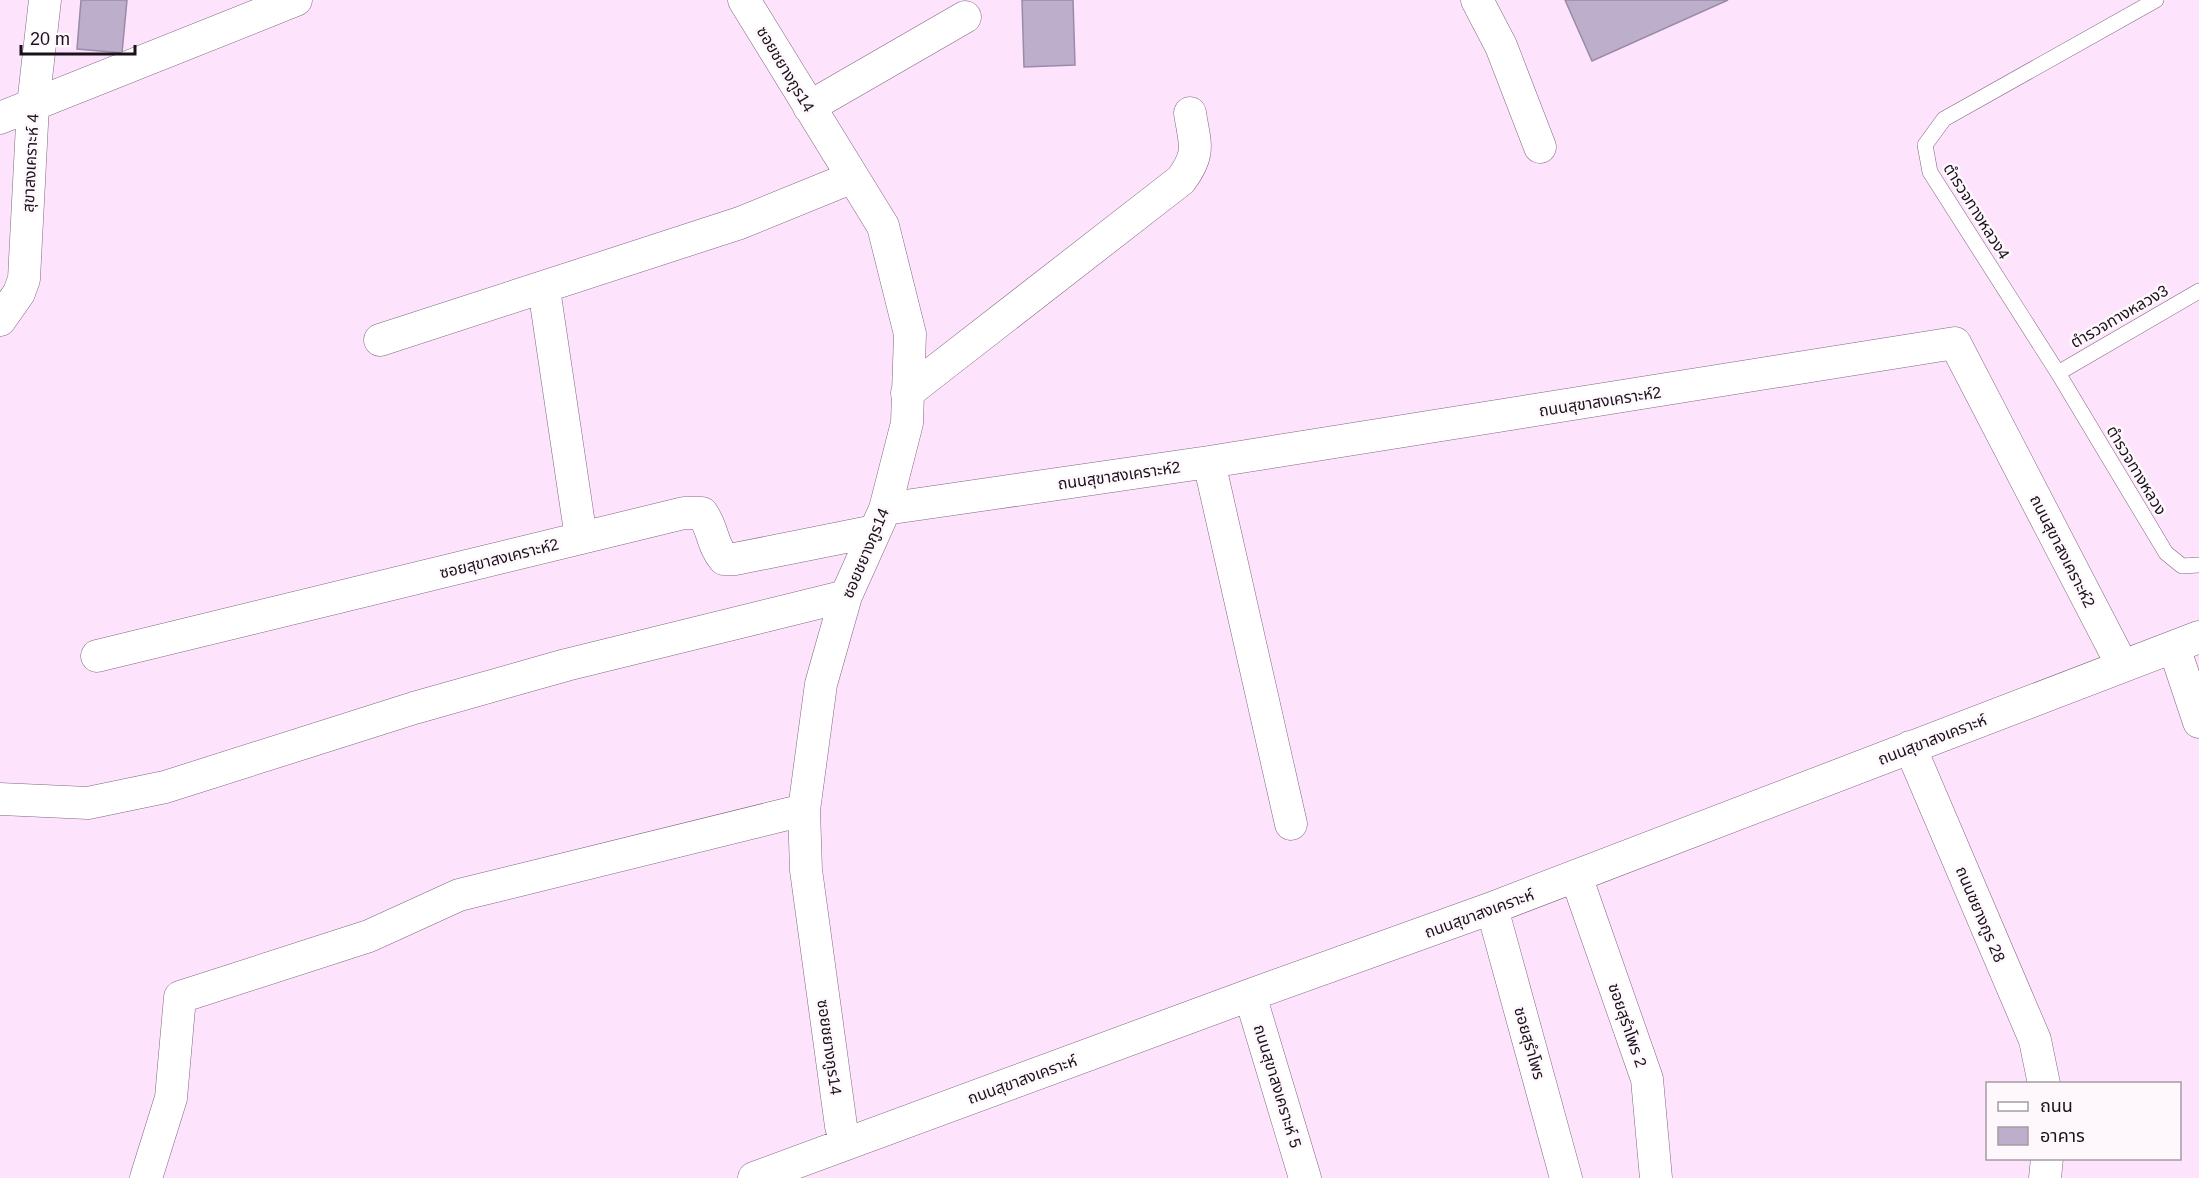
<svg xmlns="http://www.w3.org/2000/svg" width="2199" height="1178" font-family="Arial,'Noto Sans Thai',sans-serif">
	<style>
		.building { fill: #bdaecc; stroke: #998ba8; stroke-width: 1.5 }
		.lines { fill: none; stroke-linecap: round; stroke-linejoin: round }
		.lane-casing { stroke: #7f677f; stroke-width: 16 }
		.street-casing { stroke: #7f677f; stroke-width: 33 }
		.lane { stroke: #fff; stroke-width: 15 }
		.street { stroke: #fff; stroke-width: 32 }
		.labels { text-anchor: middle; stroke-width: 5; stroke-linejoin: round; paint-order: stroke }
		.street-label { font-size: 16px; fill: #1a111a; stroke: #fef8fd }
	</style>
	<rect width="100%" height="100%" fill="#fee3fd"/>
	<!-- building -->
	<path class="building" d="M 81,0 L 127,0 L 122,53 L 77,49 Z
		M 1022,0 L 1073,0 L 1075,65 L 1024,67 Z
		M 1565,0 L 1728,0 L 1592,61 Z"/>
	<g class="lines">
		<defs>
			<path id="lane" d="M 2156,0 L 1944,119 L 1925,145 L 1930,172 L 2058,373 L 2166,553 L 2182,566 L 2199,565
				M 2058,373 L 2199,291"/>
			<path id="street" d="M 744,0 L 883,226 L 910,334 L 907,423 L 885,509 L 846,596 L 821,684 L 804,810 L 806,870 L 841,1126 L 846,1144
				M 1477,0 L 1501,46 L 1540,147
				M 809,107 L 965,17
				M 0,118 L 296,0
				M 544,289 L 581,538
				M 0,320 L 19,293 L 24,279 L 33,105 L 45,0
				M 380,340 L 740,223 L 853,177
				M 907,393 L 1181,180 C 1201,153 1195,145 1190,113
				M 1209,462 L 1291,824
				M 885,509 L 1209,462 L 1955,343 L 2122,665
				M 2174,647 L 2199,722
				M 97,656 L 684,513 L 702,513 C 713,528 712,545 724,559 L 735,559 L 875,531
				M 1910,747 L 2035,1040 L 2044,1084
				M 0,799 L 88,803 L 165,787 L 414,708 L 566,665 L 846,596
				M 1576,876 L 1647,1079 L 1656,1178
				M 1492,908 L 1566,1178
				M 1250,995 L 1305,1178
				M 146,1178 L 171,1098 L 180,997 L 369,936 L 459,895 L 804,810
				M 754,1178 L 1250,995 L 1492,908 L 2199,637
				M 2045,1178 L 2047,1158"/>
		</defs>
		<!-- lane casing -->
		<use href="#lane" class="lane-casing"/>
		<!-- street casing -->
		<use href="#street" class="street-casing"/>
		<!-- lane -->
		<use href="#lane" class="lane"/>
		<!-- street -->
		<use href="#street" class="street"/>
	</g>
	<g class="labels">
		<!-- street labels -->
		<g class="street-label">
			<text transform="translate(786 69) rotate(59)" y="6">ซอยชยางกูร14</text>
			<text transform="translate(30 163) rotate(-87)" y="6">สุขาสงเคราะห์ 4</text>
			<text transform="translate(1977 211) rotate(58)" y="6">ตำรวจทางหลวง4</text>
			<text transform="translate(2119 316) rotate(-30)" y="6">ตำรวจทางหลวง3</text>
			<text transform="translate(1600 401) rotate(-9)" y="6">ถนนสุขาสงเคราะห์2</text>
			<text transform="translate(2137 470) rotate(59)" y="6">ตำรวจทางหลวง</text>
			<text transform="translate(1119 475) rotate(-8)" y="6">ถนนสุขาสงเคราะห์2</text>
			<text transform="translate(2063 551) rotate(63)" y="6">ถนนสุขาสงเคราะห์2</text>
			<text transform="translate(865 553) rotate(-67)" y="6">ซอยชยางกูร14</text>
			<text transform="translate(499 558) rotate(-14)" y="6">ซอยสุขาสงเคราะห์2</text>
			<text transform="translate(1932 739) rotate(-21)" y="6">ถนนสุขาสงเคราะห์</text>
			<text transform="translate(1479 913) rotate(-20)" y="6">ถนนสุขาสงเคราะห์</text>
			<text transform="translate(1981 914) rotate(67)" y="6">ถนนชยางกูร 28</text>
			<text transform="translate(1628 1025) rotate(71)" y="6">ชอยสุรำโพร 2</text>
			<text transform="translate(1530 1043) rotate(74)" y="6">ชอยสุรำโพร</text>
			<text transform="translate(830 1047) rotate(82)" y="6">ซอยชยางกูร14</text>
			<text transform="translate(1022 1079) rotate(-20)" y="6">ถนนสุขาสงเคราะห์</text>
			<text transform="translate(1278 1086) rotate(73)" y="6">ถนนสุขาสงเคราะห์ 5</text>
		</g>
	</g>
	<!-- legend -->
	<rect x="1986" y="1082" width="195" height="78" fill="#fef8fd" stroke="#a39ca2" stroke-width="1.5"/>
	<rect x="1998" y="1102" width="30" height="9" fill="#ffffff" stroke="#a39ca2" stroke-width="1.5"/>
	<text x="2040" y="1112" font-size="18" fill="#1a111a">ถนน</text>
	<rect x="1998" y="1127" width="30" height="18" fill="#bdaecc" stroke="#a39ca2" stroke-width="1.5"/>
	<text x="2040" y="1142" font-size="18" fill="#1a111a">อาคาร</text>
	<!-- scale -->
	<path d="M21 45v9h114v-9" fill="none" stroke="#1a111a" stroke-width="3"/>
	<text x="30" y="45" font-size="18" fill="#1a111a" stroke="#fef8fd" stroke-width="4.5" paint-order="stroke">20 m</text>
</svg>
